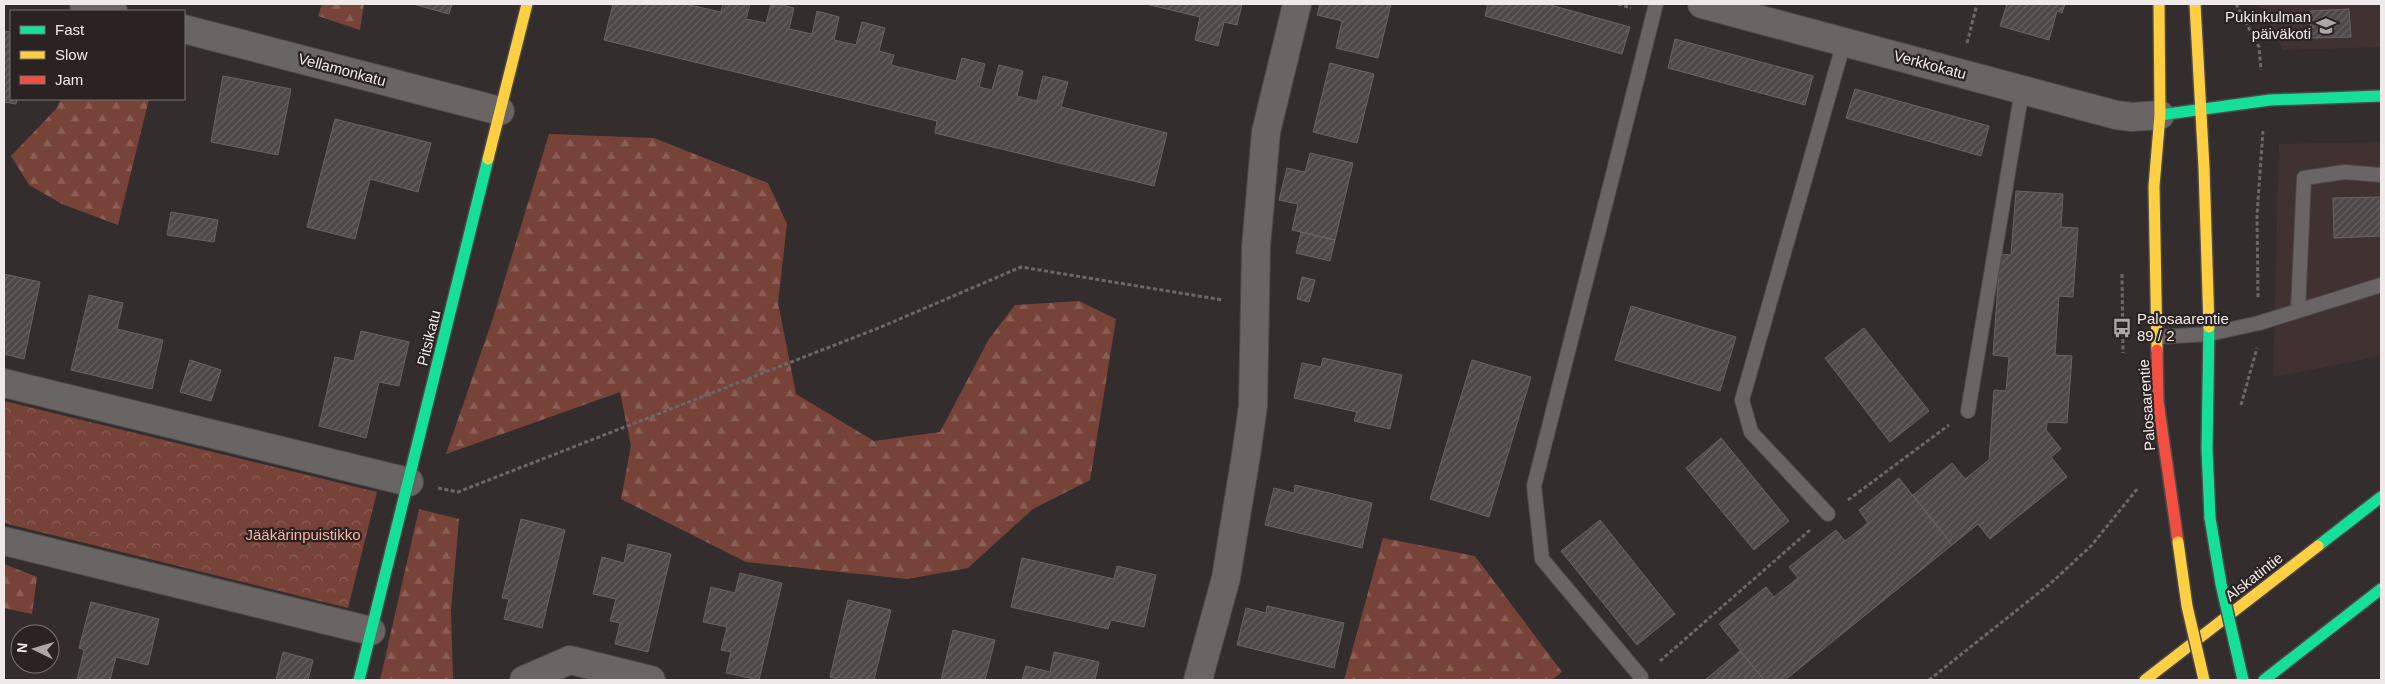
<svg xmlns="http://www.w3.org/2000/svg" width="2385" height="684" font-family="Helvetica,sans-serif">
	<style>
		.built { fill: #403230 }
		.forest { fill: url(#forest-firs) }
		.park { fill: url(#park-crowns) }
		.building { fill: url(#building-hatch); stroke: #686463 }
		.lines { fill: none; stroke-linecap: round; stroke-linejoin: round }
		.lane-casing { stroke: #4d4949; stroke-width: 16 }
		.street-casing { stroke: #4d4949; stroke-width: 30 }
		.fast-casing { stroke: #4d4949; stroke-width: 14 }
		.slow-casing { stroke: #4d4949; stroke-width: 14 }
		.jam-casing { stroke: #4d4949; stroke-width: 14 }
		.path { stroke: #6b6867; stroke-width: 3; stroke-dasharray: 4 2.5; stroke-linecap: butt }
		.lane { stroke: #696564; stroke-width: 14 }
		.street { stroke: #696564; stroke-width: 28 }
		.fast { stroke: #16e098; stroke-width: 11 }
		.slow { stroke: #ffcf43; stroke-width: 11 }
		.jam { stroke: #f24e42; stroke-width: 11 }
		.fast-bridge-casing { stroke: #4d4949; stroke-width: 14; stroke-linecap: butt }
		.slow-bridge-casing { stroke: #4d4949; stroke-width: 14; stroke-linecap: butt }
		.fast-bridge { stroke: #16e098; stroke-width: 11 }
		.slow-bridge { stroke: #ffcf43; stroke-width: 11 }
		.labels { text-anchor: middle; stroke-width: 4.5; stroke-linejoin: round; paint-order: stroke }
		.poi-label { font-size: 15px; fill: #efeae9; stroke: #2b2322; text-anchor: end }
		.street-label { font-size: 15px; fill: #efeae9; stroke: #2b2322 }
		.park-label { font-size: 15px; fill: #fcb3a4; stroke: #2b2322 }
	</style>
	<defs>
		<pattern id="forest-firs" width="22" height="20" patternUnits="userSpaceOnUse" patternTransform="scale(1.25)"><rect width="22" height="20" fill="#774339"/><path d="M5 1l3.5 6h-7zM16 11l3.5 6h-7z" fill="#8b5e56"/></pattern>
		<pattern id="park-crowns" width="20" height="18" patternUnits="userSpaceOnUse" patternTransform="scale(1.25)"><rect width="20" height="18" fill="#774339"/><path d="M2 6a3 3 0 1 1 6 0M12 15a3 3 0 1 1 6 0" fill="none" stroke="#8b5e56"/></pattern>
		<pattern id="building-hatch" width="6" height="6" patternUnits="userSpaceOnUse" patternTransform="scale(1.25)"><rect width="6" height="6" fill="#4e4948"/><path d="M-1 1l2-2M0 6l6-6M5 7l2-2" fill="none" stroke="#686362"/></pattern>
	</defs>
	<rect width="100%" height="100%" fill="#332e2d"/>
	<!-- built -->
	<path class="built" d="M 2259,4 L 2381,4 L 2381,47 L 2283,50 Z
		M 2381,142 L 2381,356 L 2273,377 L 2279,144 Z"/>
	<!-- forest -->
	<path class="forest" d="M 322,4 L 364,4 L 360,30 L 318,16 Z
		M 61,99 L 149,99 L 118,225 L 62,204 L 29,185 L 11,156 L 56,109 Z
		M 549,134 L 654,138 L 768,183 L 787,224 L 778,303 L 796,394 L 874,441 L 940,432 L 989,339 L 1015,305 L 1079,301 L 1116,319 L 1090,480 L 1033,509 L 968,568 L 907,579 L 746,562 L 621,499 L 631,446 L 620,392 L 446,454 L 493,318 Z
		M 419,509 L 459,519 L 451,610 L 453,680 L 380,680 Z
		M 1383,538 L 1475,556 L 1562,672 L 1552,680 L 1344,680 Z
		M 4,564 L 37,577 L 32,614 L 4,608 Z"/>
	<!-- park -->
	<path class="park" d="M 4,401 L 377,492 L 348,608 L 4,523 Z"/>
	<!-- building -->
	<path class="building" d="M 413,4 L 452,4 L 449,14 Z
		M 613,4 L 685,4 L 721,12 L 723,4 L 750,4 L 746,19 L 766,23 L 771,4 L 778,4 L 794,8 L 789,29 L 812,34 L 817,11 L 839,17 L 834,40 L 856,45 L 862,22 L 885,28 L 879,51 L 894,55 L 891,65 L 956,81 L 962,58 L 985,64 L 979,87 L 992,90 L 999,65 L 1023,71 L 1017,96 L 1037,101 L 1043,76 L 1068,82 L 1061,107 L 1167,133 L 1154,186 L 935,133 L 937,121 L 604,40 Z
		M 1146,4 L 1242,4 L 1237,25 L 1224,22 L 1218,46 L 1195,40 L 1200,17 Z
		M 1320,4 L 1391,4 L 1378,58 L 1336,48 L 1342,21 L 1317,15 Z
		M 1488,4 L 1547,4 L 1630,27 L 1622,54 L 1485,16 Z
		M 2007,4 L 2065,4 L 2062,13 L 2057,11 L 2049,40 L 2000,26 Z
		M 2349,9 L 2351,37 L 2311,38 L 2310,11 Z
		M 4,31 L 11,32 L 11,99 L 17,99 L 16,104 L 4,102 Z
		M 1675,39 L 1813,76 L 1805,105 L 1668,68 Z
		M 1330,63 L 1374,74 L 1357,143 L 1313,132 Z
		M 223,76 L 291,89 L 278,155 L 211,142 Z
		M 1855,89 L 1989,126 L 1981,156 L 1846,118 Z
		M 335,119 L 431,143 L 418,192 L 370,179 L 355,239 L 307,227 Z
		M 1310,153 L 1353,163 L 1335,240 L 1292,230 L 1298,204 L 1279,200 L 1287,168 L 1305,172 Z
		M 2016,191 L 2063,194 L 2061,227 L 2078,228 L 2073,297 L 2059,296 L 2055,355 L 2072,356 L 2067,423 L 2047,422 L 2046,430 L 2061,449 L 2051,457 L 2067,477 L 1990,539 L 1978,524 L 1952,545 L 1913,495 L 1952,463 L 1965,479 L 1989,460 L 1994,390 L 2006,391 L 2009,357 L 1993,355 L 2000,254 L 2011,255 Z
		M 2381,197 L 2381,236 L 2334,238 L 2333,198 Z
		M 171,212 L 218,220 L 214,242 L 167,235 Z
		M 1301,232 L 1335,240 L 1330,261 L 1296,253 Z
		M 4,274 L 40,282 L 24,359 L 4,354 Z
		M 1302,277 L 1315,280 L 1309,302 L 1297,299 Z
		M 89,295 L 123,303 L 117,329 L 163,340 L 152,389 L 71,370 Z
		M 1631,306 L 1736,337 L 1720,391 L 1615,360 Z
		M 1864,328 L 1929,411 L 1890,442 L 1825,358 Z
		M 361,331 L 409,342 L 399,386 L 379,382 L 366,438 L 319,426 L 335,357 L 354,361 Z
		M 1323,358 L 1402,375 L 1390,429 L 1354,421 L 1357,412 L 1294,398 L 1302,363 L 1321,367 Z
		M 190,360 L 221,370 L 211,401 L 180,392 Z
		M 1472,360 L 1531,377 L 1489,517 L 1430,499 Z
		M 1721,438 L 1789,521 L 1754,550 L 1686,468 Z
		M 1899,478 L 1952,545 L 1785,680 L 1764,680 L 1719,624 L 1766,587 L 1774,597 L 1798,578 L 1789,567 L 1836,530 L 1845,541 L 1868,523 L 1859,510 Z
		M 1295,485 L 1372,503 L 1362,548 L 1265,525 L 1274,488 L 1294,493 Z
		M 521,519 L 565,530 L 542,628 L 504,619 L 509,599 L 502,598 Z
		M 1600,520 L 1675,614 L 1637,645 L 1561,551 Z
		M 628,544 L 671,554 L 648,652 L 615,644 L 620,623 L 610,621 L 616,599 L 593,594 L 602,557 L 624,563 Z
		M 1022,558 L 1114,579 L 1117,566 L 1156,575 L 1144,627 L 1111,620 L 1108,629 L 1011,607 Z
		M 740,573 L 782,583 L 759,680 L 726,673 L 731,652 L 721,650 L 727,627 L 703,622 L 711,587 L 735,593 Z
		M 848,600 L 891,610 L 874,680 L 840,680 L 830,677 Z
		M 91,602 L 159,619 L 148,665 L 116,657 L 110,680 L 77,680 L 84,650 L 79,648 Z
		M 1267,606 L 1344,623 L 1334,668 L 1237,645 L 1246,608 L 1266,613 Z
		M 953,630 L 995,640 L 985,680 L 941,680 Z
		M 1740,651 L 1764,680 L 1705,680 Z
		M 283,652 L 313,660 L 308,680 L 276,680 Z
		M 1054,652 L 1099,662 L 1095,680 L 1022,680 L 1026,666 L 1050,672 Z"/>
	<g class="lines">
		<defs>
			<path id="lane" d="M 2298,310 L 2304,178 L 2345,172 L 2381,175
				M 2158,337 L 2209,334 L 2259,323 L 2381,285
				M 1968,411 L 2022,90
				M 1828,514 L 1751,432 L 1742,400 L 1844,42
				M 1641,677 L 1542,559 L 1534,486 L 1656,4"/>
			<path id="street" d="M 84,4 L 113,11
				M 1702,4 L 2116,115 L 2132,117 L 2160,115
				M 184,29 L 500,111
				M 4,383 L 409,482
				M 4,541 L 371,631
				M 524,680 L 570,660 L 651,680
				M 1198,680 L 1226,578 L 1246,455 L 1253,406 L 1256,247 L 1266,132 L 1297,4"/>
			<path id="fast" d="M 2160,115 L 2270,100 L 2381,96
				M 2209,327 L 2207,449 L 2210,518
				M 2318,546 L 2381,497
				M 359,680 L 488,159
				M 2264,680 L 2381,589"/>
			<path id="slow" d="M 2195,4 L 2204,168 L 2209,327
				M 488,159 L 527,4
				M 2157,350 L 2154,186 L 2160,115 L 2159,4
				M 2145,680 L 2318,546"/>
			<path id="jam" d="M 2157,350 L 2158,401 L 2178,542"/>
		</defs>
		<!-- lane casing -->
		<use href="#lane" class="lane-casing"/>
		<!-- street casing -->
		<use href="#street" class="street-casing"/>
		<!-- fast casing -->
		<use href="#fast" class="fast-casing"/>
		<!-- slow casing -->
		<use href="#slow" class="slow-casing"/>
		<!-- jam casing -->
		<use href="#jam" class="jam-casing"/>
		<!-- path -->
		<path class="path" d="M 1618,4 L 1631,8
			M 2236,4 L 2259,47 L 2261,70
			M 1967,43 L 1977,4
			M 2122,274 L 2123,353
			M 2258,297 L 2257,215 L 2263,131
			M 2241,405 L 2257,348
			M 438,488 L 458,492 L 881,327 L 1021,267 L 1223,300
			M 1848,500 L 1949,425
			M 1660,661 L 1810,530
			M 1929,680 L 2051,583 L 2091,546 L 2138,488"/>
		<!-- lane -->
		<use href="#lane" class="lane"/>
		<!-- street -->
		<use href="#street" class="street"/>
		<!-- fast -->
		<use href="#fast" class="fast"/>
		<!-- slow -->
		<use href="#slow" class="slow"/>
		<!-- jam -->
		<use href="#jam" class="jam"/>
		<defs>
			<path id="fast-bridge" d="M 2210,518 L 2221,584 L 2243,680"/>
			<path id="slow-bridge" d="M 2178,542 L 2187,606 L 2204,680"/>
		</defs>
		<!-- fast-bridge casing -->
		<use href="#fast-bridge" class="fast-bridge-casing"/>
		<!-- slow-bridge casing -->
		<use href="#slow-bridge" class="slow-bridge-casing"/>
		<!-- fast-bridge -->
		<use href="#fast-bridge" class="fast-bridge"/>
		<!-- slow-bridge -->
		<use href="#slow-bridge" class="slow-bridge"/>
	</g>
	<!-- icons -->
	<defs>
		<symbol id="school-bare" viewBox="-9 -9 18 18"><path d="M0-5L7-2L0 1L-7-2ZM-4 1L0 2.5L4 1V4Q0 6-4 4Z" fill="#ada8a7" stroke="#2b2322" stroke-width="2.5" paint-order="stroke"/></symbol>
		<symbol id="bus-bare" viewBox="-9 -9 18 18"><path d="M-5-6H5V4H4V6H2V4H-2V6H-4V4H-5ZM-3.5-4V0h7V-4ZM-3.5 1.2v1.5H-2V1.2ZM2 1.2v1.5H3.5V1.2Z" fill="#ada8a7" stroke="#2b2322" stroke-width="2.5" paint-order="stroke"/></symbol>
	</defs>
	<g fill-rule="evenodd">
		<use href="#school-bare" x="2312" y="12" width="28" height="28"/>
		<use href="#bus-bare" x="2108" y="314" width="28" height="28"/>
	</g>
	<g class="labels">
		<!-- poi labels -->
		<g class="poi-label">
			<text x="2311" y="22">Pukinkulman<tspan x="2311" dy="17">päiväkoti</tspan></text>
			<text x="2137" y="324" text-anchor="start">Palosaarentie<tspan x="2137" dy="17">89 / 2</tspan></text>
		</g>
		<!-- street labels -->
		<g class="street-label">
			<text transform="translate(1930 65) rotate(15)" y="5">Verkkokatu</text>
			<text transform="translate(342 70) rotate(15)" y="5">Vellamonkatu</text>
			<text transform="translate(429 338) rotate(-76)" y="5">Pitsikatu</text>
			<text transform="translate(2147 405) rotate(-94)" y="5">Palosaarentie</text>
			<text transform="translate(2254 577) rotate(-38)" y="5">Alskatintie</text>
		</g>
		<!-- park labels -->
		<g class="park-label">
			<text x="303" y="540">Jääkärinpuistikko</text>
		</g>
	</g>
	<!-- border -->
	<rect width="2385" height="684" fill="none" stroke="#efeae9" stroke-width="10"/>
	<!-- legend -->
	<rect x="10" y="10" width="175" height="90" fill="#2b2322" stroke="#797372"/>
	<rect x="20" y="26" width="25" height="8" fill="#16e098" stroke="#797372"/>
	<text x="55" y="35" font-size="15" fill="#efeae9">Fast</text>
	<rect x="20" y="51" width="25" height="8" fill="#ffcf43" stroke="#797372"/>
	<text x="55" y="60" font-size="15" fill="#efeae9">Slow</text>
	<rect x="20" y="76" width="25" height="8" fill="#f24e42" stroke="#797372"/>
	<text x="55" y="85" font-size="15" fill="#efeae9">Jam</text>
	<!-- north arrow -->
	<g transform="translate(35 649) rotate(275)"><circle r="24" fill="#2b2322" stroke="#797372"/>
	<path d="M0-4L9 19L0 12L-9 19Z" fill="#ada8a7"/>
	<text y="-8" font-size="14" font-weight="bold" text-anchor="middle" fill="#efeae9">N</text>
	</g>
</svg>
